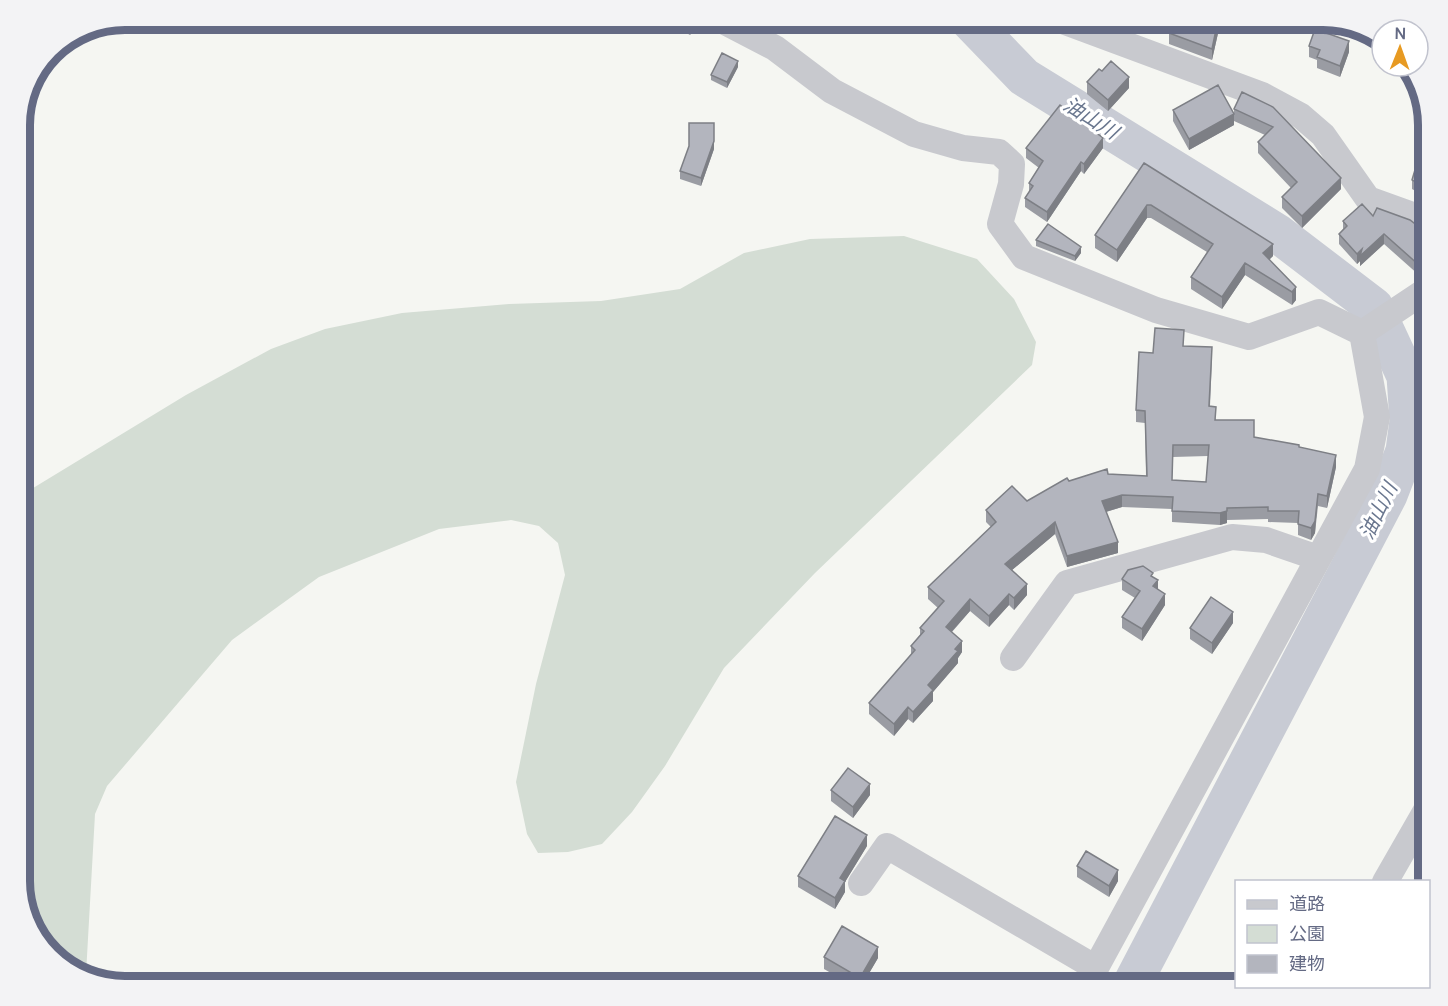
<svg xmlns="http://www.w3.org/2000/svg" width="1448" height="1006" font-family="Manrope,'Noto Sans JP',sans-serif">
	<style>
		.green { fill: #d4ddd4 }
		.lines { fill: none; stroke-linecap: round; stroke-linejoin: round }
		.river { stroke: #c8cbd4; stroke-width: 39 }
		.minor { stroke: #c8c9ce; stroke-width: 26 }
		.wall { fill: #9a9ca3; fill-rule: evenodd }
		.shaded-wall { fill: #7d7f85 }
		.building { fill: #b3b5be; stroke: #7d7f85; stroke-width: 1.5; fill-rule: evenodd }
		.labels { text-anchor: middle; stroke-width: 6; stroke-linejoin: round; paint-order: stroke }
		.water-label { font-size: 20px; font-style: italic; fill: #6a778f; stroke: #fff }
		.rim { fill: none; stroke: #646a84; stroke-width: 8 }
	</style>
	<rect width="100%" height="100%" fill="#f5f6f2"/>
	<!-- green -->
	<path class="green" d="M 904,236 L 977,259 L 1014,299 L 1036,342 L 1032,365 L 815,573 L 724,668 L 665,766 L 632,812 L 602,844 L 568,852 L 538,853 L 527,834 L 516,782 L 536,684 L 565,575 L 558,543 L 539,526 L 511,520 L 439,529 L 319,577 L 232,640 L 107,786 L 95,814 L 86,974 L 61,965 L 31,928 L 20,888 L 20,496 L 186,395 L 271,349 L 325,329 L 402,313 L 509,304 L 601,301 L 680,289 L 744,253 L 810,239 Z"/>
	<g class="lines">
		<!-- river -->
		<path class="river" d="M 969,20 L 1024,77 L 1277,233 L 1374,307 L 1406,376 L 1409,421 L 1405,451 L 1388,495 L 1131,986"/>
		<!-- minor -->
		<path class="minor" d="M 721,20 L 775,48 L 832,91 L 914,134 L 963,148 L 999,152 L 1012,164 L 1011,184 L 1000,224 L 1024,257 L 1156,310 L 1249,337 L 1319,312 L 1362,333
			M 1060,20 L 1262,95 L 1301,116 L 1323,135 L 1368,199 L 1418,217 L 1428,227
			M 1362,333 L 1428,289
			M 1013,658 L 1067,583 L 1232,537 L 1266,540 L 1318,558
			M 1385,882 L 1428,807
			M 861,883 L 887,846 L 1096,968
			M 1086,986 L 1367,469 L 1377,417 L 1362,333"/>
	</g>
	<!-- wall -->
	<path class="wall" d="M 675,20 L 698,20 L 690,35 L 674,26 Z
		M 761,20 L 770,20 L 768,25 Z
		M 1181,20 L 1221,20 L 1212,60 L 1169,44 L 1169,33 Z
		M 1309,46 L 1349,52 L 1340,77 L 1317,68 L 1317,60 L 1309,57 Z
		M 738,67 L 727,88 L 711,80 L 711,75 Z
		M 1087,82 L 1129,88 L 1108,111 L 1087,94 Z
		M 1242,92 L 1341,189 L 1302,228 L 1282,208 L 1282,197 L 1291,188 L 1258,153 L 1258,142 L 1265,135 L 1234,121 L 1234,125 L 1189,150 L 1173,121 L 1173,110 L 1234,113 L 1234,109 Z
		M 714,123 L 714,149 L 701,186 L 680,179 L 680,171 Z
		M 1428,127 L 1428,198 L 1412,189 L 1412,180 L 1420,151 L 1419,151 L 1419,142 Z
		M 1026,148 L 1103,148 L 1084,174 L 1081,171 L 1047,222 L 1025,207 L 1025,198 L 1029,192 L 1029,183 L 1039,168 L 1026,158 Z
		M 1144,163 L 1273,256 L 1269,260 L 1296,287 L 1296,300 L 1292,305 L 1245,275 L 1222,309 L 1191,289 L 1191,277 L 1207,252 L 1151,218 L 1147,218 L 1117,262 L 1095,248 L 1095,235 Z
		M 1373,216 L 1428,234 L 1428,275 L 1420,276 L 1384,244 L 1360,266 L 1360,261 L 1357,264 L 1339,244 L 1339,234 L 1343,229 L 1343,221 Z
		M 1036,240 L 1081,253 L 1075,261 L 1036,246 Z
		M 1428,301 L 1428,334 L 1415,316 L 1415,310 Z
		M 1183,346 L 1212,359 L 1210,406 L 1216,420 L 1254,437 L 1299,447 L 1336,467 L 1327,508 L 1318,506 L 1315,533 L 1311,540 L 1298,535 L 1298,523 L 1268,522 L 1268,519 L 1227,520 L 1227,523 L 1220,525 L 1172,522 L 1172,509 L 1122,507 L 1106,512 L 1118,553 L 1067,567 L 1055,534 L 1012,570 L 1027,595 L 1014,610 L 1009,605 L 989,627 L 970,611 L 952,632 L 962,652 L 958,658 L 958,663 L 933,692 L 933,701 L 913,723 L 908,719 L 894,736 L 869,714 L 869,703 L 911,655 L 911,646 L 920,635 L 920,628 L 938,608 L 928,599 L 928,587 L 991,527 L 986,522 L 986,510 L 1027,501 L 1069,481 L 1108,474 L 1146,476 L 1145,423 L 1136,422 L 1136,410 L 1153,353 ZM 1208,456 L 1206,482 L 1172,480 L 1173,457 Z
		M 1153,577 L 1165,605 L 1142,641 L 1122,628 L 1122,617 L 1135,598 L 1122,590 L 1122,579 Z
		M 1233,623 L 1212,654 L 1190,639 L 1190,628 Z
		M 831,790 L 870,795 L 853,818 L 831,801 Z
		M 867,846 L 845,882 L 845,892 L 835,909 L 798,887 L 798,876 Z
		M 1077,866 L 1118,881 L 1109,897 L 1077,877 Z
		M 824,957 L 878,958 L 861,987 L 855,987 L 824,969 Z"/>
	<!-- shaded-wall -->
	<path class="shaded-wall" d="M 695,20 L 698,20 L 690,35 L 690,29 Z
		M 1218,20 L 1221,20 L 1212,60 L 1212,49 Z
		M 1349,41 L 1349,52 L 1340,77 L 1340,66 Z
		M 738,61 L 738,67 L 727,88 L 727,82 Z
		M 1129,77 L 1129,88 L 1108,111 L 1108,100 Z
		M 1234,114 L 1234,125 L 1189,150 L 1189,139 Z
		M 1103,138 L 1103,148 L 1084,174 L 1084,164 Z
		M 714,141 L 714,149 L 701,186 L 701,178 Z
		M 1081,162 L 1081,171 L 1047,222 L 1047,212 Z
		M 1341,178 L 1341,189 L 1302,228 L 1302,216 Z
		M 1147,205 L 1147,218 L 1117,262 L 1117,250 Z
		M 1384,234 L 1384,244 L 1360,266 L 1360,261 L 1357,264 L 1357,254 Z
		M 1273,244 L 1273,256 L 1263,265 L 1263,253 Z
		M 1081,247 L 1081,253 L 1075,261 L 1075,256 Z
		M 1245,263 L 1245,275 L 1222,309 L 1222,297 Z
		M 1296,287 L 1296,300 L 1292,305 L 1292,292 Z
		M 1336,455 L 1336,467 L 1327,508 L 1327,496 Z
		M 1318,494 L 1315,533 L 1311,540 L 1311,528 Z
		M 1122,495 L 1122,507 L 1102,513 L 1102,501 Z
		M 1227,511 L 1227,523 L 1220,525 L 1220,513 Z
		M 1055,522 L 1055,534 L 1005,576 L 1005,564 Z
		M 1118,542 L 1118,553 L 1067,567 L 1067,556 Z
		M 1158,580 L 1158,591 L 1153,586 Z
		M 1027,584 L 1027,595 L 1014,610 L 1014,598 Z
		M 1009,594 L 1009,605 L 989,627 L 989,616 Z
		M 1165,594 L 1165,605 L 1142,641 L 1142,629 Z
		M 970,599 L 970,611 L 946,638 L 946,627 Z
		M 1233,612 L 1233,623 L 1212,654 L 1212,643 Z
		M 962,641 L 962,652 L 958,658 L 958,663 L 933,692 L 933,701 L 913,723 L 913,712 L 928,685 Z
		M 908,707 L 908,719 L 894,736 L 894,724 Z
		M 870,784 L 870,795 L 853,818 L 853,807 Z
		M 867,835 L 867,846 L 845,882 L 845,892 L 835,909 L 835,898 L 840,878 Z
		M 1118,870 L 1118,881 L 1109,897 L 1109,886 Z
		M 878,947 L 878,958 L 861,987 L 860,987 L 860,978 Z"/>
	<!-- building -->
	<path class="building" d="M 675,20 L 695,20 L 690,29 L 674,21 Z
		M 1172,20 L 1181,21 L 1181,20 L 1218,20 L 1212,49 L 1169,33 Z
		M 1315,29 L 1349,41 L 1340,66 L 1317,57 L 1320,50 L 1309,46 Z
		M 722,53 L 738,61 L 727,82 L 711,75 Z
		M 1111,61 L 1129,77 L 1108,100 L 1087,82 L 1099,69 L 1102,71 Z
		M 1218,85 L 1234,114 L 1189,139 L 1173,110 Z
		M 1242,92 L 1273,107 L 1341,178 L 1302,216 L 1282,197 L 1297,182 L 1258,142 L 1273,127 L 1234,109 Z
		M 1060,105 L 1103,138 L 1084,164 L 1081,162 L 1047,212 L 1025,198 L 1033,186 L 1029,183 L 1043,161 L 1026,148 Z
		M 689,123 L 714,123 L 714,141 L 701,178 L 680,171 L 689,146 Z
		M 1425,126 L 1428,127 L 1428,189 L 1412,180 L 1423,143 L 1419,142 Z
		M 1144,163 L 1273,244 L 1263,253 L 1296,287 L 1292,292 L 1245,263 L 1222,297 L 1191,277 L 1213,244 L 1151,205 L 1147,205 L 1117,250 L 1095,235 Z
		M 1362,204 L 1373,216 L 1377,208 L 1410,220 L 1428,234 L 1428,265 L 1420,266 L 1384,234 L 1360,256 L 1362,249 L 1357,254 L 1339,234 L 1347,226 L 1343,221 Z
		M 1048,224 L 1081,247 L 1075,256 L 1036,240 Z
		M 1428,301 L 1428,329 L 1415,310 Z
		M 1155,328 L 1184,330 L 1183,346 L 1212,347 L 1209,406 L 1216,407 L 1215,420 L 1254,420 L 1254,437 L 1299,445 L 1299,447 L 1336,455 L 1327,496 L 1318,494 L 1315,521 L 1311,528 L 1298,524 L 1299,511 L 1268,511 L 1268,507 L 1227,508 L 1227,511 L 1220,513 L 1172,511 L 1173,497 L 1122,495 L 1102,501 L 1118,542 L 1067,556 L 1055,522 L 1005,564 L 1027,584 L 1014,598 L 1009,594 L 989,616 L 970,599 L 946,627 L 962,641 L 955,649 L 958,651 L 928,685 L 933,690 L 913,712 L 908,707 L 894,724 L 869,703 L 915,650 L 911,646 L 924,631 L 920,628 L 944,601 L 928,587 L 996,522 L 986,510 L 1012,486 L 1027,501 L 1067,478 L 1069,481 L 1107,469 L 1108,474 L 1147,476 L 1145,411 L 1136,410 L 1139,352 L 1153,353 ZM 1173,445 L 1209,445 L 1206,482 L 1172,480 Z
		M 1143,566 L 1153,573 L 1151,576 L 1158,580 L 1153,586 L 1165,594 L 1142,629 L 1122,617 L 1140,591 L 1122,579 L 1128,570 Z
		M 1211,597 L 1233,612 L 1212,643 L 1190,628 Z
		M 848,768 L 870,784 L 853,807 L 831,790 Z
		M 835,816 L 867,835 L 840,878 L 845,881 L 835,898 L 798,876 Z
		M 1086,851 L 1118,870 L 1109,886 L 1077,866 Z
		M 842,926 L 878,947 L 860,978 L 824,957 Z"/>
	<g class="labels">
		<!-- water labels -->
		<g class="water-label">
			<text transform="translate(1091 118) rotate(32)" y="7">油山川</text>
			<text transform="translate(1378 511) rotate(-64)" y="7">油山川</text>
		</g>
	</g>
	<!-- crop -->
	<path d="M0 0H1448V1006H0ZM125 30H1323A95 95 0 0 1 1418 125V881A95 95 0 0 1 1323 976H125A95 95 0 0 1 30 881V125A95 95 0 0 1 125 30Z" fill="#f3f3f5" fill-rule="evenodd"/>
	<path class="rim" d="M125 30H1323A95 95 0 0 1 1418 125V881A95 95 0 0 1 1323 976H125A95 95 0 0 1 30 881V125A95 95 0 0 1 125 30Z"/>
	<!-- legend -->
	<rect x="1235" y="880" width="195" height="108" fill="#ffffff" stroke="#c1c3ce" stroke-width="1.5"/>
	<rect x="1247" y="900" width="30" height="9" fill="#c8c9ce" stroke="#c1c3ce" stroke-width="1.5"/>
	<text x="1289" y="910" font-size="18" fill="#646a84">道路</text>
	<rect x="1247" y="925" width="30" height="18" fill="#d4ddd4" stroke="#c1c3ce" stroke-width="1.5"/>
	<text x="1289" y="940" font-size="18" fill="#646a84">公園</text>
	<rect x="1247" y="955" width="30" height="18" fill="#b3b5be" stroke="#c1c3ce" stroke-width="1.5"/>
	<text x="1289" y="970" font-size="18" fill="#646a84">建物</text>
	<!-- north arrow -->
	<g transform="translate(1400 48) rotate(1)"><circle r="28" fill="#ffffff" stroke="#c1c3ce" stroke-width="1.5"/>
	<path d="M0-4.5L10 22L0 15L-10 22Z" fill="#e79a22"/>
	<text y="-9" font-size="16" font-weight="bold" text-anchor="middle" fill="#646a84">N</text>
	</g>
</svg>
